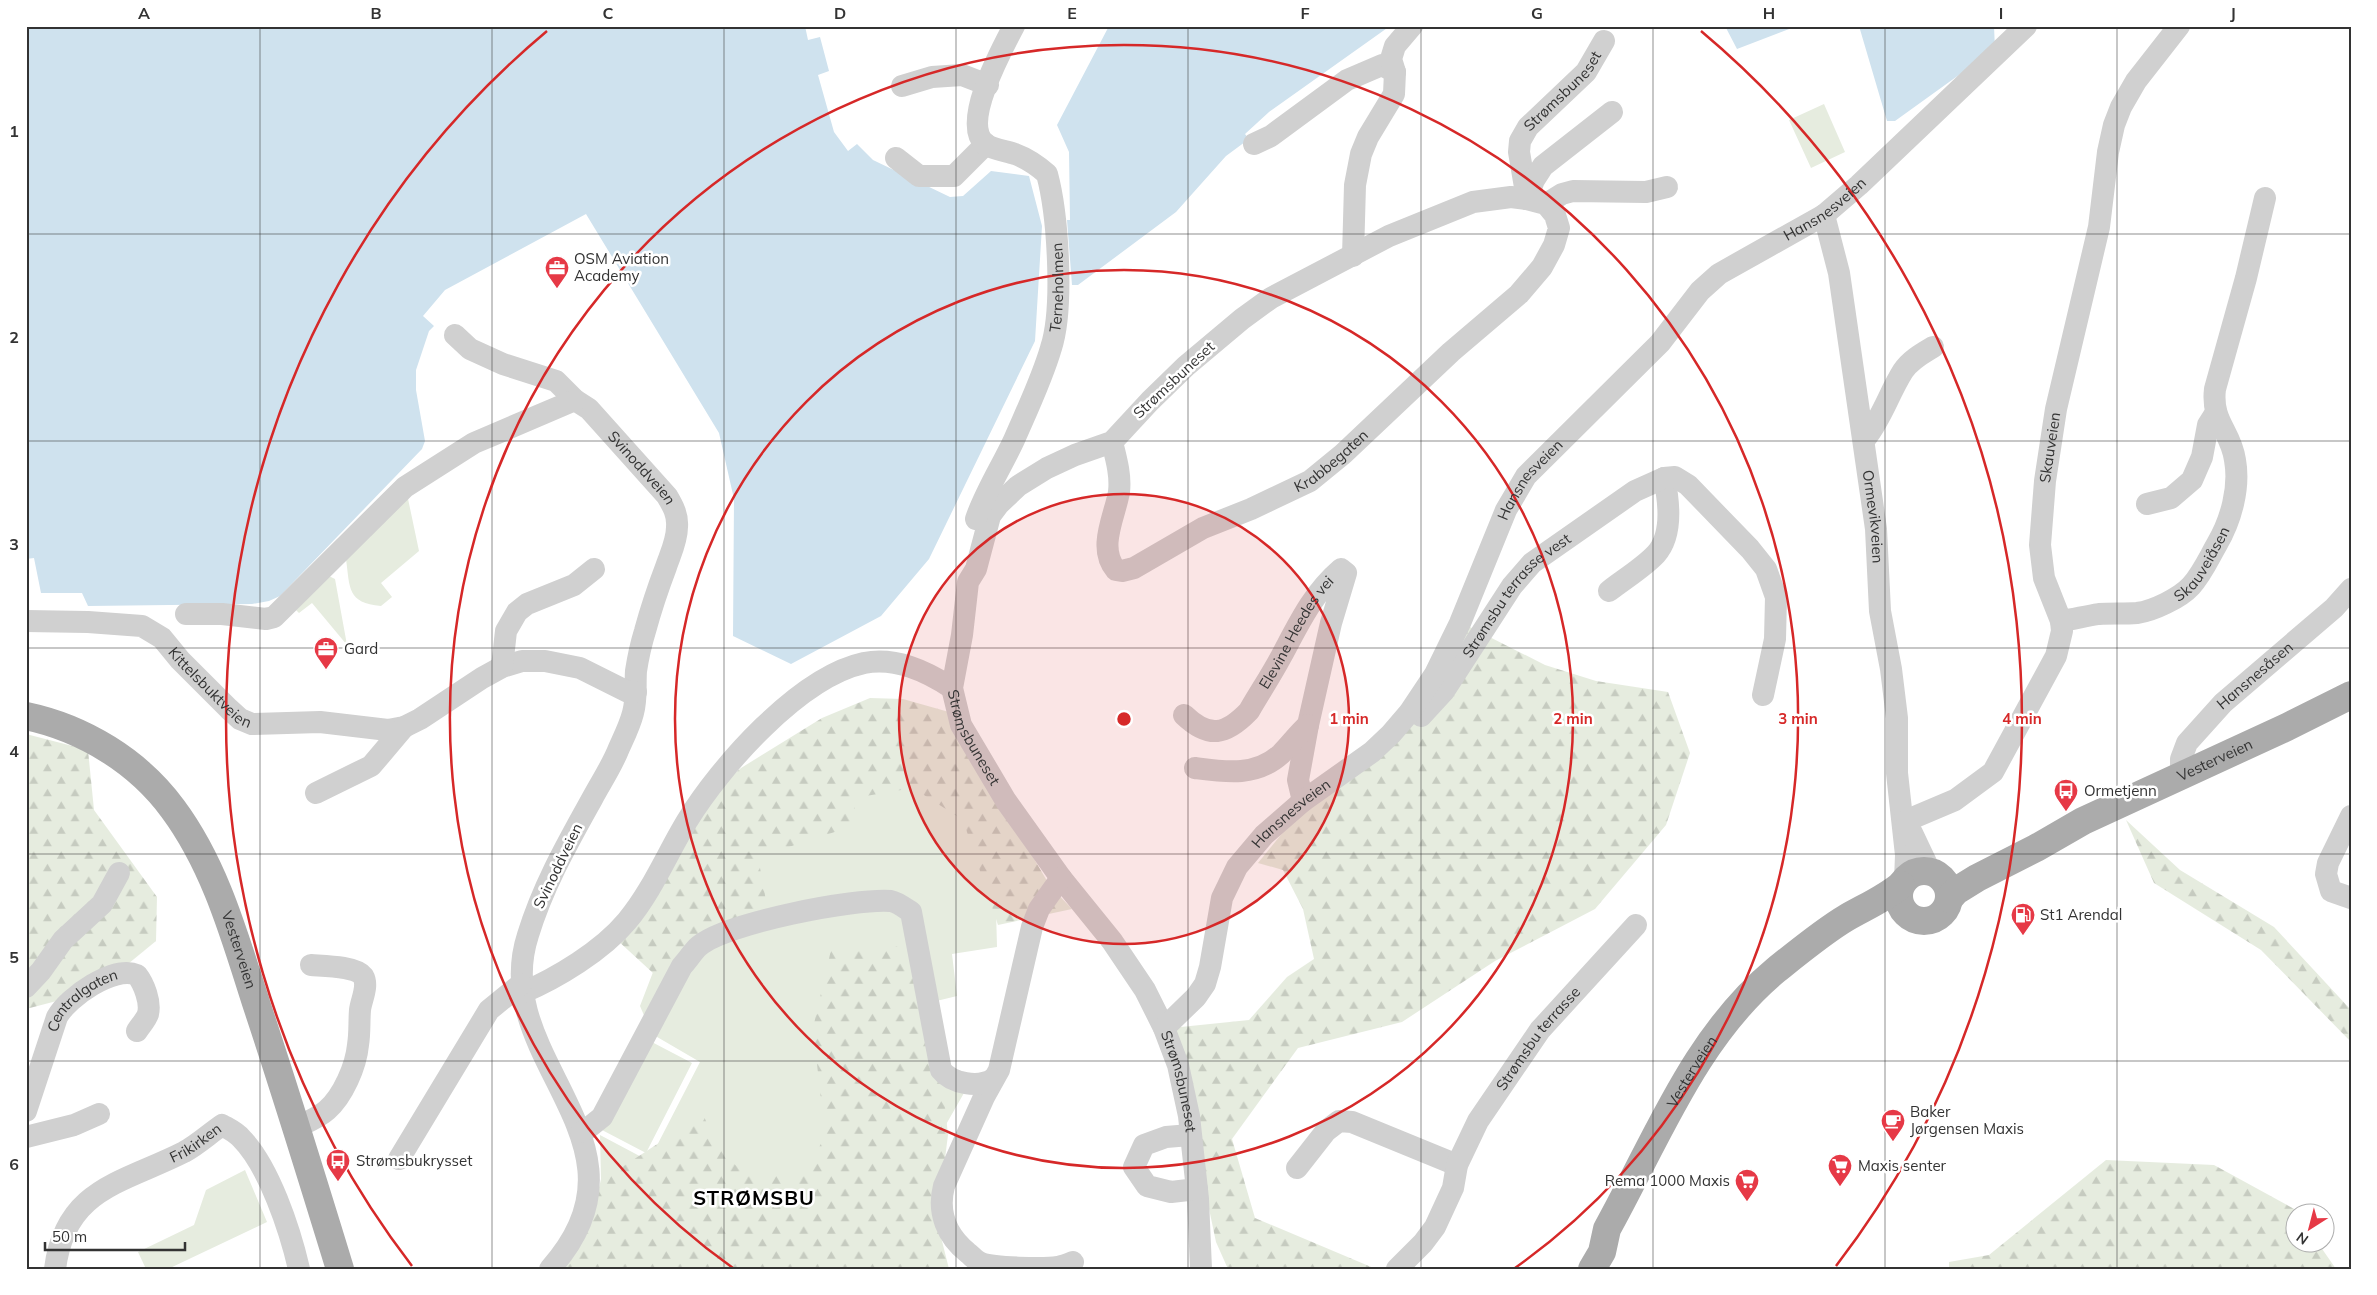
<svg xmlns="http://www.w3.org/2000/svg" width="2377" height="1295" font-family="Mulish,sans-serif">
	<style>
		.green { fill: #e6ecdf }
		.forest { fill: url(#forest-firs) }
		.water { fill: #cfe2ee }
		.lines { fill: none; stroke-linecap: round; stroke-linejoin: round }
		.minor { stroke: #d0d0d0; stroke-width: 22 }
		.major { stroke: #ababab; stroke-width: 28 }
		.grid { fill: none; stroke: #333; stroke-width: 1; stroke-opacity: 0.55 }
		.ring { fill: none; stroke: #d62828; stroke-width: 2.5 }
		.labels { text-anchor: middle; stroke-width: 5; stroke-linejoin: round; paint-order: stroke }
		.street-label { font-size: 15px; fill: #333; stroke: #fff }
		.poi-label { font-size: 15px; fill: #333; stroke: #fff; text-anchor: start }
		.district-label { font-size: 20px; font-weight: bold; letter-spacing: 1px; fill: #000; stroke: #fff }
		.centre { fill: #d62828; stroke: #fff; stroke-width: 2.5 }
		.ring-label { font-size: 15px; text-anchor: middle; font-weight: bold; fill: #d62828; stroke: #fff; stroke-width: 5; stroke-linejoin: round; paint-order: stroke }
		.neatline { fill: none; stroke: #333; stroke-width: 2 }
		.grid-label { font-size: 16px; text-anchor: middle; font-weight: bold; fill: #333 }
	</style>
	<defs>
		<pattern id="forest-firs" width="22" height="20" patternUnits="userSpaceOnUse" patternTransform="scale(1.25)"><rect width="22" height="20" fill="#e6ecdf"/><path d="M5 1l3.5 6h-7zM16 11l3.5 6h-7z" fill="#c6cbc0"/></pattern>
	</defs>
	<rect width="100%" height="100%" fill="#fff"/>
	<!-- green -->
	<path class="green" d="M 1824,104 L 1845,152 L 1811,168 L 1789,120 Z
		M 407,494 L 419,551 L 381,583 L 392,597 L 381,606 C 347,603 350,588 346,559 Z
		M 329,576 L 335,579 L 347,645 L 312,603 L 299,613 L 296,610 Z
		M 914,718 L 995,873 L 997,947 L 952,954 L 957,996 L 920,1005 L 964,1093 L 920,1170 L 567,1269 L 594,1211 L 601,1179 L 600,1135 L 649,1161 L 700,1062 L 652,1034 L 640,1006 L 688,881 Z
		M 648,1040 L 692,1063 L 646,1153 L 602,1130 Z
		M 245,1170 L 267,1222 L 168,1269 L 146,1269 L 138,1252 L 194,1225 L 206,1190 Z"/>
	<!-- forest -->
	<path class="forest" d="M 1464,624 L 1545,665 L 1596,681 L 1668,692 L 1690,753 L 1666,825 L 1595,909 L 1495,961 L 1402,1022 L 1298,1048 L 1232,1139 L 1255,1218 L 1376,1269 L 1228,1269 L 1216,1242 L 1171,1028 L 1249,1020 L 1287,977 L 1314,959 L 1303,909 L 1283,870 L 1258,863 L 1318,789 L 1399,715 Z
		M 870,698 L 903,699 L 956,714 L 997,796 L 1050,886 L 1072,909 L 998,925 L 963,820 L 913,788 L 854,798 L 856,825 L 758,857 L 769,917 L 715,934 L 666,985 L 616,939 L 697,806 L 741,768 L 822,718 Z
		M 26,734 L 88,750 L 94,810 L 157,897 L 156,941 L 95,991 L 26,1009 Z
		M 2126,820 L 2180,870 L 2274,927 L 2351,1010 L 2351,1042 L 2261,950 L 2154,883 Z
		M 897,946 L 937,1030 L 948,1135 L 937,1221 L 949,1269 L 543,1269 L 576,1213 L 610,1175 L 703,1114 L 713,1138 L 743,1174 L 805,1174 L 825,1136 L 813,1028 L 831,950 Z
		M 2106,1160 L 2214,1165 L 2296,1210 L 2297,1212 L 2294,1212 L 2294,1242 L 2318,1243 L 2336,1269 L 1949,1269 L 1949,1262 L 1989,1255 Z"/>
	<!-- water -->
	<path class="water" d="M 26,26 L 805,26 L 808,40 L 820,37 L 829,71 L 818,75 L 834,132 L 848,151 L 857,144 L 873,160 L 950,197 L 963,196 L 991,171 L 1029,176 L 1042,226 L 1035,341 L 929,559 L 881,616 L 791,664 L 733,636 L 734,499 L 719,433 L 586,214 L 445,290 L 423,316 L 434,326 L 429,331 L 416,370 L 416,390 L 425,441 L 422,449 L 280,596 L 269,601 L 252,604 L 88,606 L 82,593 L 41,593 L 34,558 L 26,559 Z
		M 1109,26 L 1390,26 L 1269,112 L 1245,134 L 1249,139 L 1226,156 L 1176,212 L 1078,285 L 1072,285 L 1067,220 L 1070,220 L 1069,152 L 1057,125 Z
		M 1725,26 L 1797,26 L 1737,49 Z
		M 1859,26 L 1994,26 L 1995,49 L 1895,121 L 1887,121 Z"/>
	<g class="lines">
		<!-- minor -->
		<g class="minor">
			<path d="M 902,86 L 932,77 L 962,75 L 988,85"/>
			<path d="M 1254,144 L 1271,136 L 1347,80 L 1382,65 L 1395,72"/>
			<path d="M 896,158 L 919,176 L 954,176 L 986,144"/>
			<path id="s1" d="M 1527,199 L 1519,152 L 1520,141 L 1528,127 L 1586,72 L 1604,41"/>
			<path d="M 1527,199 L 1534,180 L 1543,166 L 1612,112"/>
			<path d="M 1546,204 L 1562,194 L 1573,191 L 1646,192 L 1667,187"/>
			<path id="s2" d="M 1824,215 L 1839,273 L 1876,529 L 1880,611 L 1891,669 L 1897,718 L 1897,773 L 1906,855 L 1905,880"/>
			<path d="M 1353,256 L 1355,185 L 1361,154 L 1368,137 L 1394,94 L 1395,72 L 1391,59 L 1395,46 L 1412,26"/>
			<path id="s3" d="M 455,335 L 470,349 L 503,364 L 556,381 L 575,400 L 589,409 L 667,496 C 673,506 678,515 677,527 C 677,541 670,555 666,567 C 658,588 651,609 645,631 C 641,644 638,658 636,671 C 635,685 637,699 633,713 C 630,725 624,737 619,748 C 612,766 601,782 592,799 C 567,844 543,886 528,935 C 487,1060 664,1142 550,1269"/>
			<path d="M 1865,439 C 1882,418 1889,393 1903,371 C 1910,360 1923,353 1933,347"/>
			<path id="s4" d="M 1112,442 C 1116,458 1121,475 1119,492 C 1115,516 1097,548 1116,570 L 1122,571 L 1134,568 L 1203,528 L 1251,509 L 1310,481 L 1343,454 L 1451,352 L 1519,294 L 1542,267 L 1554,245 L 1559,228 L 1555,215 L 1546,204 L 1527,199 L 1511,197 L 1473,202 L 1389,236 L 1271,298 L 1242,319 L 1186,366 L 1150,401 L 1112,442 L 1075,455 L 1047,468 L 1018,486 L 999,504 L 990,516 L 976,569 L 968,582 L 962,635 L 952,688 L 961,725 L 1006,801 L 1061,878 L 1112,941 L 1145,990 L 1164,1028 L 1178,1065 L 1189,1116 L 1198,1199 L 1201,1269"/>
			<path d="M 2147,504 L 2171,498 L 2192,480 L 2202,457 L 2208,425 L 2215,414"/>
			<path id="s5" d="M 976,519 C 985,492 1002,466 1014,440 C 1027,410 1042,379 1051,348 C 1064,308 1058,215 1047,174 C 1038,166 1026,158 1015,154 C 1006,151 992,149 985,144 C 961,123 1002,49 1014,26"/>
			<path d="M 1609,591 C 1624,579 1643,568 1656,554 C 1673,535 1669,501 1664,478"/>
			<path d="M 186,614 L 222,614 L 266,619 L 274,617 L 405,487 L 474,443 L 575,400"/>
			<path id="s6" d="M 26,621 L 88,622 L 142,626 L 162,638 L 180,660 L 229,709 L 240,719 L 252,724 L 320,722 L 388,730 L 404,727 L 420,719 L 482,678 L 502,667 L 522,661 L 545,661 L 580,668 L 628,692 L 636,692"/>
			<path id="s7" d="M 2061,621 C 2074,619 2086,616 2099,614 C 2111,613 2124,614 2137,613 C 2153,611 2180,598 2191,586 C 2202,574 2209,558 2217,544 C 2231,520 2240,488 2235,460 C 2231,431 2211,422 2215,389 L 2246,278 L 2265,198"/>
			<path d="M 502,667 L 506,631 L 517,612 L 527,604 L 574,585 L 594,569"/>
			<path id="s8" d="M 1184,715 C 1209,739 1226,735 1249,711 C 1260,692 1272,674 1282,655 C 1299,623 1313,593 1341,569 L 1346,573 L 1331,623 L 1308,725 L 1298,780 L 1303,801"/>
			<path id="s9" d="M 1421,716 L 1444,691 L 1512,586 L 1532,563 L 1635,491 L 1664,478 L 1675,477 L 1688,485 L 1750,549 L 1766,569 L 1776,597 L 1775,639 L 1763,695"/>
			<path d="M 1195,768 C 1225,772 1256,777 1281,754 C 1290,745 1298,734 1308,725"/>
			<path id="s10" d="M 2181,775 L 2181,759 L 2187,743 L 2223,703 L 2334,608 L 2351,589"/>
			<path d="M 316,793 L 371,766 L 404,727"/>
			<path d="M 2351,816 L 2328,863 L 2326,874 L 2331,891 L 2351,898"/>
			<path id="s11" d="M 1903,822 L 1955,800 L 1993,772 L 2056,656 L 2062,631 L 2061,621 L 2044,578 L 2040,545 L 2045,481 L 2056,409 L 2099,227 L 2108,152 L 2114,125 L 2121,107 L 2136,81 L 2179,26"/>
			<path d="M 1906,826 L 1912,833 L 1930,871"/>
			<path d="M 1061,878 L 1039,909 L 1032,927 L 999,1070 L 984,1097 L 944,1186 C 937,1213 947,1236 968,1253 C 972,1256 976,1261 981,1263 C 993,1268 1044,1269 1058,1267 C 1063,1266 1068,1264 1073,1262"/>
			<path d="M 26,987 L 41,971 L 63,940 L 102,904 L 119,873"/>
			<path d="M 522,993 C 557,978 602,951 627,921 C 652,891 667,854 687,821 C 720,767 799,677 864,663 C 896,657 926,671 952,688"/>
			<path id="s12" d="M 1164,1028 L 1196,997 L 1205,984 L 1210,967 L 1222,898 L 1237,867 L 1264,835 L 1303,801 L 1372,752 L 1391,734 L 1409,713 L 1435,674 L 1460,623 L 1506,510 L 1526,476 L 1660,343 L 1700,291 L 1719,274 L 1824,215 L 1859,185 L 2026,26"/>
			<path id="s13" d="M 26,1111 L 57,1017 C 68,997 114,965 137,975 C 144,984 151,1002 148,1014 C 146,1020 140,1026 137,1031"/>
			<path d="M 297,1127 C 307,1122 318,1118 327,1110 C 343,1096 356,1066 358,1045 C 360,1033 359,1022 360,1010 C 361,1000 369,986 363,976 C 355,966 323,966 311,965"/>
			<path d="M 581,1132 L 587,1129 L 602,1117 L 682,966 C 688,960 693,951 699,946 C 726,923 855,898 891,901 C 897,902 905,908 911,912 L 941,1070 C 952,1084 979,1088 993,1079"/>
			<path d="M 1190,1135 L 1166,1137 L 1144,1145 L 1134,1167 L 1147,1186 L 1171,1192 L 1197,1189"/>
			<path d="M 26,1137 L 74,1125 L 99,1114"/>
			<path d="M 399,1159 L 489,1010 L 521,984"/>
			<path d="M 1297,1168 L 1326,1131 L 1339,1121 L 1352,1122 L 1457,1165"/>
			<path id="s14" d="M 55,1269 C 65,1188 123,1183 184,1152 C 197,1145 209,1134 222,1125 C 229,1129 236,1132 241,1138 C 269,1166 290,1230 299,1269"/>
			<path id="s15" d="M 1397,1269 L 1423,1243 L 1435,1227 L 1453,1188 L 1457,1165 L 1478,1121 L 1540,1030 L 1636,925"/>
		</g>
		<!-- major -->
		<g class="major">
			<path id="s16" d="M 26,716 C 83,728 138,761 173,809 C 216,867 235,938 257,1006 C 286,1093 313,1181 340,1269"/>
			<circle cx="1924" cy="896" r="25"/>
			<path id="s17" d="M 1949,899 L 1956,891 L 1977,878 L 2036,848 L 2083,821 L 2287,727 L 2351,695"/>
			<path id="s18" d="M 1592,1269 L 1602,1252 L 1607,1229 C 1657,1139 1695,1037 1776,970 C 1796,954 1824,931 1846,918 C 1865,907 1884,899 1901,885"/>
		</g>
	</g>
	<!-- grid -->
	<path class="grid" d="M 260,26 L 260,1269M 492,26 L 492,1269M 724,26 L 724,1269M 956,26 L 956,1269M 1188,26 L 1188,1269M 1421,26 L 1421,1269M 1653,26 L 1653,1269M 1885,26 L 1885,1269M 2117,26 L 2117,1269M 26,234 L 2351,234M 26,441 L 2351,441M 26,648 L 2351,648M 26,854 L 2351,854M 26,1061 L 2351,1061"/>
	<!-- distance rings -->
	<circle cx="1124" cy="719" r="225" fill="#d62828" fill-opacity=".12"/>
	<g class="ring">
		<circle cx="1124" cy="719" r="225"/>
		<circle cx="1124" cy="719" r="449"/>
		<path d="M733 1268A674 674 0 1 1 1515 1268"/>
		<path d="M412 1266A898 898 0 0 1 547 31M1701 31A898 898 0 0 1 1836 1266"/>
	</g>
	<!-- icons -->
	<defs>
		<symbol id="office-pin" viewBox="-11 -11 22 30"><path d="M0 17L-7.5 6A9.5 9.5 0 1 1 7.5 6Z" fill="#e63946" stroke="#fff"/><path d="M-6-3h4V-5.5h4V-3h4V5H-6ZM-1-4.5V-3h2v-1.5ZM-6 0V1H6V0Z" fill="#fff"/></symbol>
		<symbol id="bus-pin" viewBox="-11 -11 22 30"><path d="M0 17L-7.5 6A9.5 9.5 0 1 1 7.5 6Z" fill="#e63946" stroke="#fff"/><path d="M-5-6H5V4H4V6H2V4H-2V6H-4V4H-5ZM-3.5-4V0h7V-4ZM-3.5 1.2v1.5H-2V1.2ZM2 1.2v1.5H3.5V1.2Z" fill="#fff"/></symbol>
		<symbol id="fuel-pin" viewBox="-11 -11 22 30"><path d="M0 17L-7.5 6A9.5 9.5 0 1 1 7.5 6Z" fill="#e63946" stroke="#fff"/><path d="M-5.5-6h7V0h2V4h1.3V-2.5L3-4.5l.8-.8L6-3V5H2.5V1h-1V6h-7ZM-4.2-4.7v3.2H.2V-4.7Z" fill="#fff"/></symbol>
		<symbol id="cafe-pin" viewBox="-11 -11 22 30"><path d="M0 17L-7.5 6A9.5 9.5 0 1 1 7.5 6Z" fill="#e63946" stroke="#fff"/><path d="M-5.5-4.5H6V0H3Q3 3.5 0 3.5H-2.5Q-5.5 3.5-5.5 0ZM3-3.2v2h1.7v-2ZM-6 4.5H4V6H-6Z" fill="#fff"/></symbol>
		<symbol id="supermarket-pin" viewBox="-11 -11 22 30"><path d="M0 17L-7.5 6A9.5 9.5 0 1 1 7.5 6Z" fill="#e63946" stroke="#fff"/><path d="M-6-5.5h2.5l.6 2H6L4.5 2H-2.5L-4.4-4H-6ZM-1.5 3.2a1.3 1.3 0 1 0 .1 0ZM3 3.2a1.3 1.3 0 1 0 .1 0Z" fill="#fff"/></symbol>
	</defs>
	<g fill-rule="evenodd">
		<use href="#office-pin" x="543" y="254" width="28" height="38"/>
		<use href="#office-pin" x="312" y="635" width="28" height="38"/>
		<use href="#bus-pin" x="2052" y="777" width="28" height="38"/>
		<use href="#fuel-pin" x="2009" y="901" width="28" height="38"/>
		<use href="#cafe-pin" x="1879" y="1107" width="28" height="38"/>
		<use href="#bus-pin" x="324" y="1147" width="28" height="38"/>
		<use href="#supermarket-pin" x="1826" y="1152" width="28" height="38"/>
		<use href="#supermarket-pin" x="1733" y="1167" width="28" height="38"/>
	</g>
	<g class="labels">
		<!-- street labels -->
		<g class="street-label">
			<text dy="5" stroke="none"><textPath href="#s1" startOffset="125">Strømsbuneset</textPath></text>
			<text dy="5" stroke="none"><textPath href="#s12" startOffset="1084">Hansnesveien</textPath></text>
			<text dy="5" stroke="none"><textPath href="#s5" startOffset="248">Terneholmen</textPath></text>
			<text transform="translate(1174 380) rotate(-43)" y="5">Strømsbuneset</text>
			<text dy="5" stroke="none"><textPath href="#s11" startOffset="449">Skauveien</textPath></text>
			<text dy="5" stroke="none"><textPath href="#s4" startOffset="376">Krabbegaten</textPath></text>
			<text dy="5" stroke="none"><textPath href="#s3" startOffset="235">Svinoddveien</textPath></text>
			<text dy="5" stroke="none"><textPath href="#s12" startOffset="679">Hansnesveien</textPath></text>
			<text dy="5" stroke="none"><textPath href="#s2" startOffset="306">Ormevikveien</textPath></text>
			<text dy="5" stroke="none"><textPath href="#s7" startOffset="162">Skauveiåsen</textPath></text>
			<text dy="5" stroke="none"><textPath href="#s9" startOffset="155">Strømsbu terrasse vest</textPath></text>
			<text dy="5" stroke="none"><textPath href="#s8" startOffset="168">Elevine Heedes vei</textPath></text>
			<text dy="5" stroke="none"><textPath href="#s10" startOffset="129">Hansnesåsen</textPath></text>
			<text dy="5" stroke="none"><textPath href="#s6" startOffset="209">Kittelsbuktveien</textPath></text>
			<text dy="5" stroke="none"><textPath href="#s4" startOffset="1624">Strømsbuneset</textPath></text>
			<text dy="5" stroke="none"><textPath href="#s17" startOffset="301">Vesterveien</textPath></text>
			<text dy="5" stroke="none"><textPath href="#s12" startOffset="259">Hansnesveien</textPath></text>
			<text transform="translate(558 866) rotate(-64)" y="5">Svinoddveien</text>
			<text dy="5" stroke="none"><textPath href="#s16" startOffset="334">Vesterveien</textPath></text>
			<text dy="5" stroke="none"><textPath href="#s13" startOffset="129">Centralgaten</textPath></text>
			<text dy="5" stroke="none"><textPath href="#s15" startOffset="274">Strømsbu terrasse</textPath></text>
			<text dy="5" stroke="none"><textPath href="#s18" startOffset="222">Vesterveien</textPath></text>
			<text dy="5" stroke="none"><textPath href="#s4" startOffset="2029">Strømsbuneset</textPath></text>
			<text dy="5" stroke="none"><textPath href="#s14" startOffset="200">Frikirken</textPath></text>
		</g>
		<!-- poi labels -->
		<g class="poi-label">
			<text x="574" y="264">OSM Aviation<tspan x="574" dy="17">Academy</tspan></text>
			<text x="344" y="654">Gard</text>
			<text x="2084" y="796">Ormetjenn</text>
			<text x="2040" y="920">St1 Arendal</text>
			<text x="1910" y="1117">Baker<tspan x="1910" dy="17">Jørgensen Maxis</tspan></text>
			<text x="356" y="1166">Strømsbukrysset</text>
			<text x="1858" y="1171">Maxis senter</text>
			<text x="1730" y="1186" text-anchor="end">Rema 1000 Maxis</text>
		</g>
		<!-- district labels -->
		<g class="district-label">
			<text x="754" y="1205">STRØMSBU</text>
		</g>
	</g>
	<circle cx="1124" cy="719" r="8" class="centre"/>
	<g class="ring-label">
		<text x="1349" y="724">1 min</text>
		<text x="1573" y="724">2 min</text>
		<text x="1798" y="724">3 min</text>
		<text x="2022" y="724">4 min</text>
	</g>
	<!-- border -->
	<rect width="2377" height="1295" fill="none" stroke="#ffffff" stroke-width="55"/>
	<!-- north arrow -->
	<g transform="translate(2310 1228) rotate(216)"><circle r="24" fill="#ffffff" stroke="#adadad"/>
	<path d="M0-4L9 19L0 12L-9 19Z" fill="#e63946"/>
	<text y="-8" font-size="14" font-weight="bold" text-anchor="middle" fill="#333333">N</text>
	</g>
	<!-- scale -->
	<path d="M45 1242v8h140v-8" fill="none" stroke="#333333" stroke-width="2.5"/>
	<text x="52" y="1242" font-size="15" fill="#333333" stroke="#ffffff" stroke-width="4" paint-order="stroke">50 m</text>
	<rect x="28" y="28" width="2322" height="1240" class="neatline"/>
	<g class="grid-label">
		<text x="144" y="19">A</text>
		<text x="376" y="19">B</text>
		<text x="608" y="19">C</text>
		<text x="840" y="19">D</text>
		<text x="1072" y="19">E</text>
		<text x="1305" y="19">F</text>
		<text x="1537" y="19">G</text>
		<text x="1769" y="19">H</text>
		<text x="2001" y="19">I</text>
		<text x="2233" y="19">J</text>
		<text x="14" y="137">1</text>
		<text x="14" y="343">2</text>
		<text x="14" y="550">3</text>
		<text x="14" y="757">4</text>
		<text x="14" y="963">5</text>
		<text x="14" y="1170">6</text>
	</g>
</svg>
